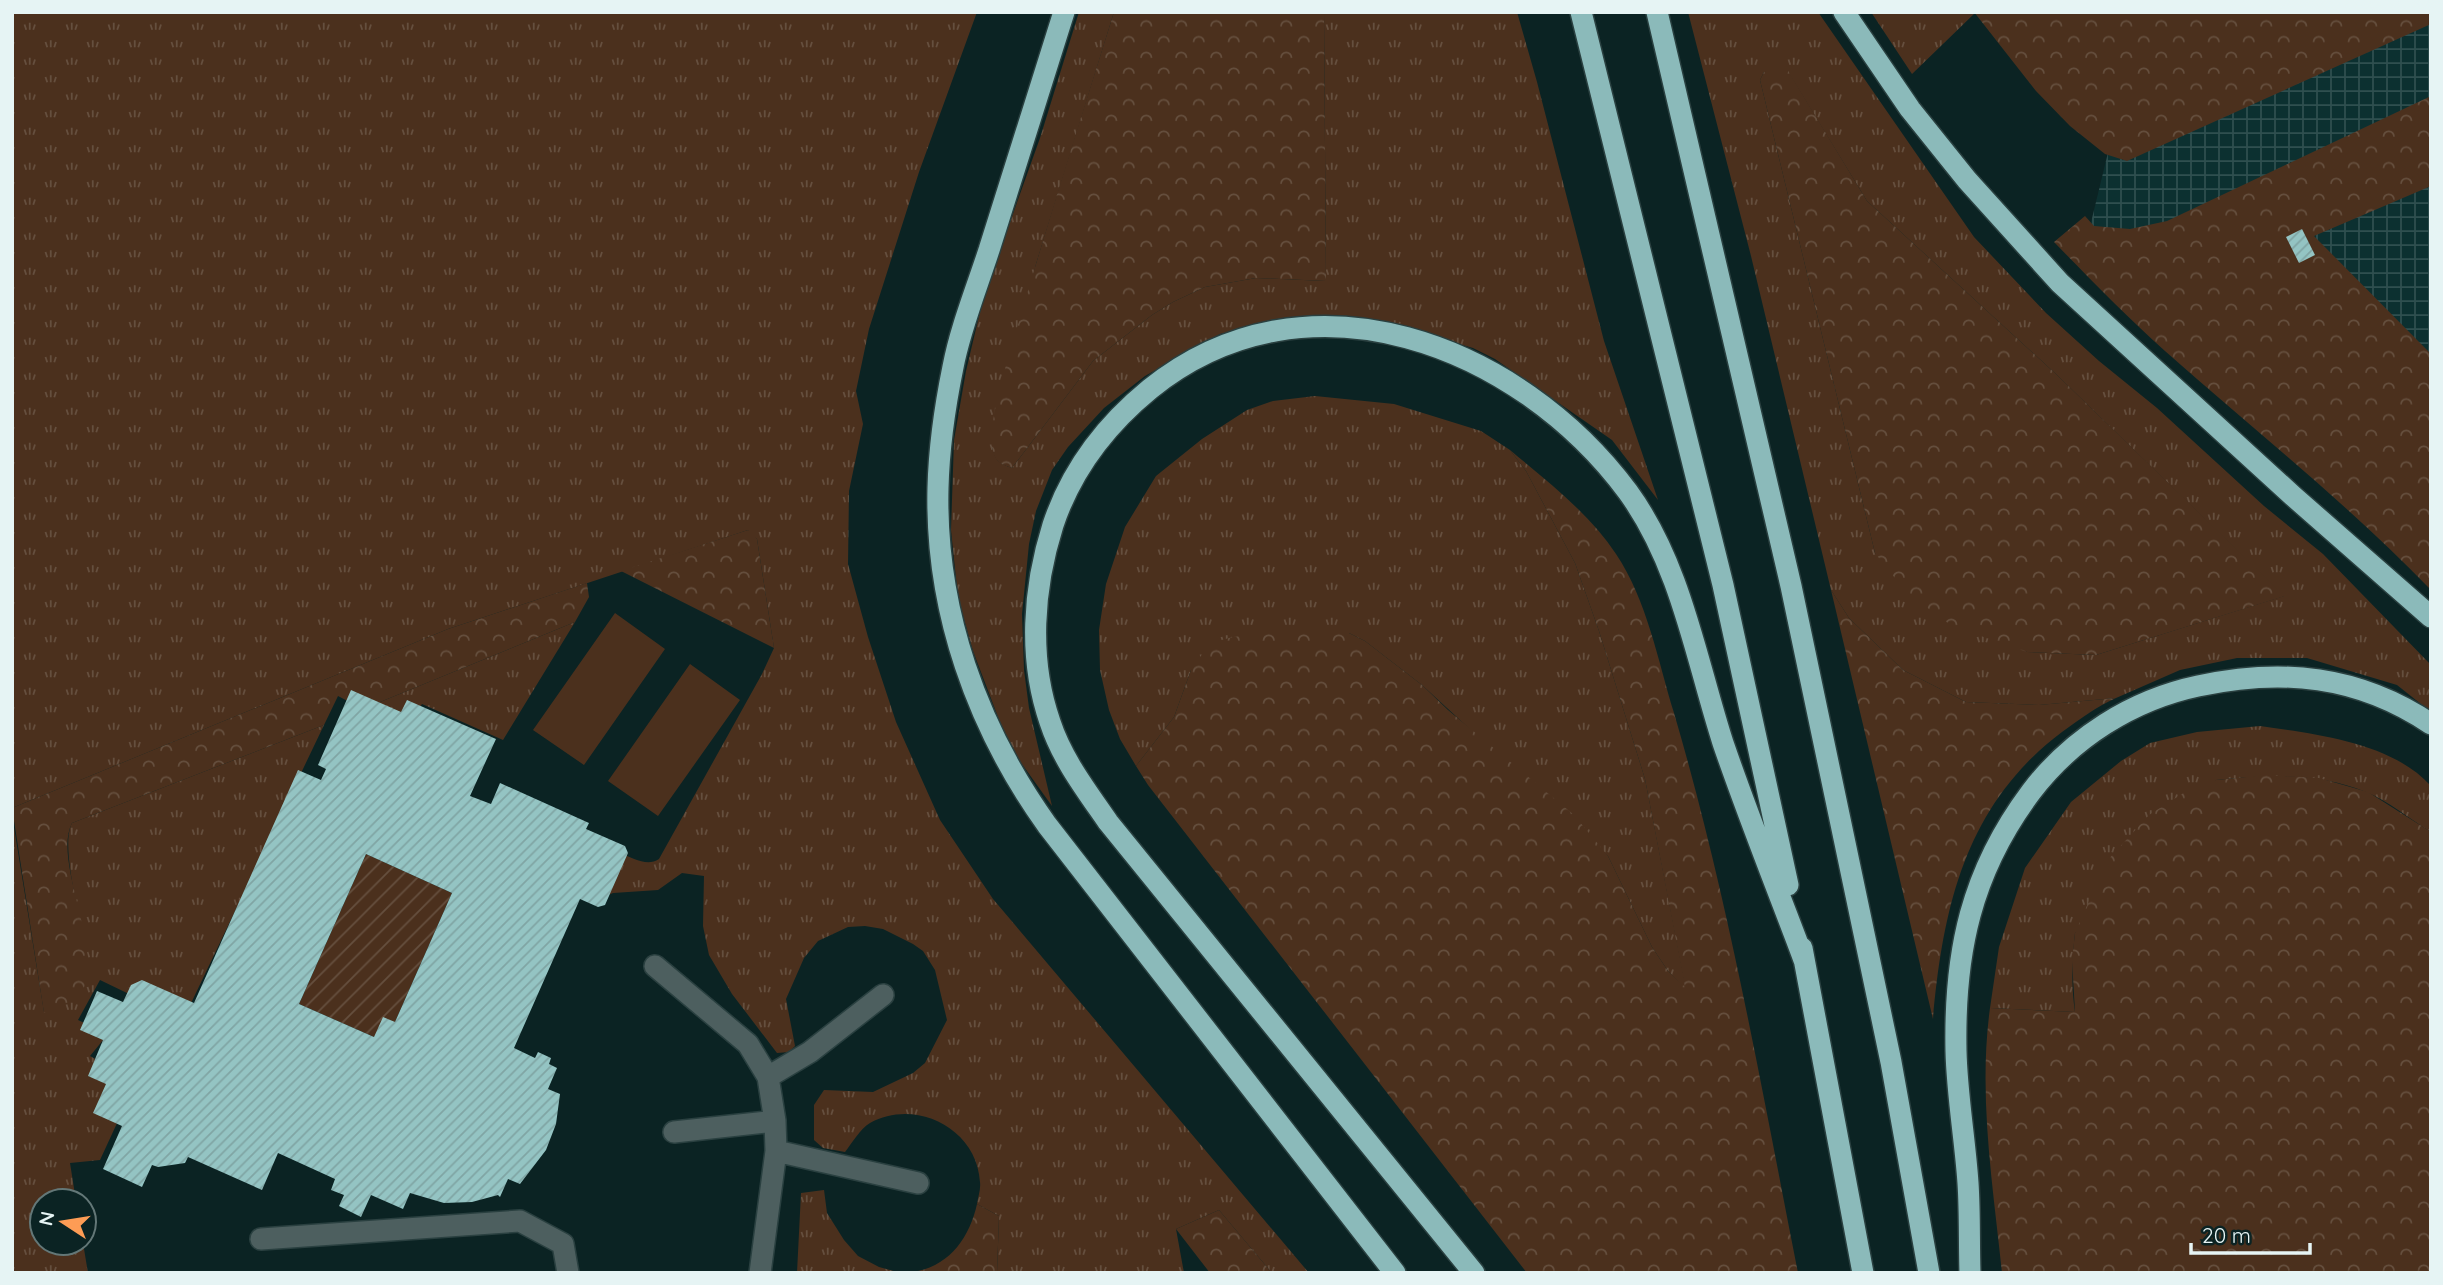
<svg xmlns="http://www.w3.org/2000/svg" width="2443" height="1285" font-family="Quicksand,sans-serif">
	<style>
		.industrial { fill: url(#industrial-grid) }
		.grass { fill: url(#grass-tufts); fill-rule: evenodd }
		.forest { fill: url(#forest-crowns) }
		.garden { fill: url(#garden-furrows) }
		.pitch { fill: #4b301d }
		.building { fill: url(#building-hatch); fill-rule: evenodd }
		.lines { fill: none; stroke-linecap: round; stroke-linejoin: round }
		.minor-casing { stroke: #2a4040; stroke-width: 24 }
		.highway-casing { stroke: #2a4040; stroke-width: 24 }
		.minor { stroke: #4d5f5f; stroke-width: 21 }
		.highway { stroke: #8bbaba; stroke-width: 21 }
	</style>
	<defs>
		<pattern id="industrial-grid" width="8" height="8" patternUnits="userSpaceOnUse" patternTransform="scale(1.75)"><rect width="8" height="8" fill="#0c3030"/><path d="M0 4h8M4 0v8" fill="none" stroke="#2f4f4f"/></pattern>
		<pattern id="grass-tufts" width="24" height="20" patternUnits="userSpaceOnUse" patternTransform="scale(1.75)"><rect width="24" height="20" fill="#4b301d"/><path d="M3 7l-1-3M5 7V3M7 7l1-3M15 17l-1-3M17 17v-4M19 17l1-3" fill="none" stroke="#654f3e"/></pattern>
		<pattern id="forest-crowns" width="20" height="18" patternUnits="userSpaceOnUse" patternTransform="scale(1.75)"><rect width="20" height="18" fill="#4b301d"/><path d="M2 6a3 3 0 1 1 6 0M12 15a3 3 0 1 1 6 0" fill="none" stroke="#654f3e"/></pattern>
		<pattern id="garden-furrows" width="10" height="10" patternUnits="userSpaceOnUse" patternTransform="scale(1.75)"><rect width="10" height="10" fill="#4b301d"/><path d="M-1 1l2-2M0 10L10 0M9 11l2-2" fill="none" stroke="#654f3e"/></pattern>
		<pattern id="building-hatch" width="6" height="6" patternUnits="userSpaceOnUse" patternTransform="scale(1.75)"><rect width="6" height="6" fill="#94c4c3"/><path d="M-1 1l2-2M0 6l6-6M5 7l2-2" fill="none" stroke="#80a5a4"/></pattern>
	</defs>
	<rect width="100%" height="100%" fill="#0b2323"/>
	<!-- industrial -->
	<path class="industrial" d="M 2431,12 L 2431,460 L 2086,243 L 2113,132 Z"/>
	<!-- grass -->
	<path class="grass" d="M 12,12 L 977,12 L 919,172 L 869,329 L 856,391 L 863,424 L 849,491 L 848,564 L 868,637 L 896,722 L 940,820 L 993,899 L 1309,1273 L 1272,1273 L 1219,1210 L 1176,1229 L 1184,1273 L 997,1273 L 999,1216 L 977,1204 C 978,1197 981,1189 980,1182 C 977,1128 915,1098 870,1123 C 860,1129 852,1143 845,1152 L 823,1148 L 814,1140 L 814,1105 L 824,1090 L 873,1092 L 913,1073 L 925,1063 L 947,1020 L 935,970 L 923,951 L 913,944 L 883,929 L 865,926 L 848,927 L 818,941 L 804,958 L 786,999 L 795,1046 L 789,1052 L 777,1053 L 732,994 L 709,955 L 703,926 L 704,876 L 682,873 L 658,890 L 613,893 L 591,902 L 620,853 C 633,858 647,867 659,859 L 762,674 L 774,648 L 757,539 L 748,530 L 448,629 L 12,808 Z
		M 1079,12 L 1114,12 L 1036,264 L 992,446 C 995,460 998,463 1012,468 L 1093,361 L 1152,315 L 1173,302 L 1205,287 L 1256,278 L 1326,281 L 1324,12 L 1517,12 L 1537,82 L 1604,341 L 1658,500 L 1612,440 L 1495,359 L 1473,348 L 1420,333 L 1305,319 L 1248,328 L 1220,334 L 1145,376 L 1104,408 L 1068,447 L 1052,470 L 1036,511 L 1029,544 L 1022,614 L 1024,670 L 1029,708 L 1052,806 L 1009,746 L 973,651 L 958,598 L 951,530 L 954,440 L 966,371 L 984,295 L 1040,138 Z
		M 1688,12 L 1818,12 L 1974,237 L 2046,313 L 2099,361 L 2157,408 L 2264,506 L 2323,554 L 2431,665 L 2431,712 L 2397,685 L 2307,658 L 2237,658 L 2180,670 L 2116,698 L 2039,705 L 1966,702 L 1903,670 L 1849,618 L 1831,590 L 1751,256 ZM 1787,70 L 1867,201 L 2057,375 L 2284,596 L 2096,655 L 2027,652 L 1875,553 L 1760,80 L 1764,72 Z
		M 1871,12 L 1974,12 L 1975,13 L 1912,74 Z
		M 1315,396 L 1394,404 L 1481,431 L 1510,450 L 1526,471 L 1575,563 L 1599,631 L 1645,779 L 1686,989 L 1668,971 L 1652,947 L 1608,856 L 1422,685 L 1365,641 L 1349,633 L 1191,670 L 1174,717 L 1136,766 L 1120,739 L 1109,710 L 1100,670 L 1099,630 L 1106,584 L 1125,527 L 1156,476 L 1202,439 L 1247,410 L 1273,401 Z
		M 575,622 L 503,740 L 422,704 L 402,732 L 363,709 Z
		M 324,725 L 183,1020 L 100,980 L 78,1020 L 108,1034 L 90,1056 L 136,1082 L 100,1160 L 70,1163 L 76,1201 L 42,1201 L 42,1243 L 83,1243 L 88,1273 L 12,1273 L 12,815 L 44,1012 L 85,944 C 80,916 60,846 72,823 Z
		M 2260,726 C 2316,734 2391,742 2431,786 L 2431,832 C 2411,820 2387,800 2366,792 C 2318,772 2267,775 2216,780 L 2075,933 C 2072,960 2071,985 2075,1012 L 1990,1008 L 1999,947 L 2025,868 L 2071,802 L 2121,761 L 2150,743 L 2197,732 Z
		M 824,1190 L 827,1213 L 844,1240 L 858,1256 L 879,1267 L 901,1273 L 797,1273 L 801,1193 Z"/>
	<!-- forest -->
	<path class="forest" d="M 1114,12 L 1324,12 L 1326,281 L 1256,278 L 1205,287 L 1173,302 L 1152,315 L 1093,361 L 1012,468 C 1000,464 994,461 992,447 C 988,421 1009,355 1017,328 C 1048,222 1081,117 1114,12 Z
		M 1974,12 L 2431,12 L 2431,24 L 2127,161 L 2105,154 L 2070,126 L 2036,91 Z
		M 1776,67 L 1787,69 L 1867,201 L 2057,375 L 2285,596 L 2096,655 L 2027,652 L 1952,626 L 1906,592 L 1875,553 L 1760,80 L 1764,72 Z
		M 2431,96 L 2431,186 L 2314,236 L 2431,354 L 2431,590 C 2348,504 2254,430 2165,351 C 2126,316 2090,279 2054,242 L 2085,216 L 2094,226 L 2130,229 L 2167,221 Z
		M 1510,450 C 1548,482 1588,512 1616,554 C 1647,600 1658,661 1674,713 C 1728,897 1761,1085 1798,1273 L 1527,1273 L 1148,785 L 1136,766 L 1174,717 L 1191,670 L 1210,643 L 1233,637 L 1313,628 L 1334,628 L 1349,633 L 1365,641 L 1422,685 L 1448,710 L 1574,815 L 1608,856 L 1652,947 L 1668,971 L 1685,987 L 1645,779 L 1599,631 L 1575,563 L 1526,471 Z
		M 748,530 L 752,532 L 757,539 L 774,648 L 621,571 Z
		M 587,583 L 589,597 L 575,622 L 363,709 L 338,696 L 324,725 L 72,823 C 51,863 111,964 78,996 C 70,1003 55,1008 44,1013 L 12,808 L 448,629 Z
		M 1831,590 L 1849,618 L 1903,670 L 1966,702 L 2039,705 L 2116,698 C 2096,707 2080,719 2062,732 C 1966,804 1943,906 1933,1019 Z
		M 2267,775 L 2319,778 L 2368,792 L 2431,832 L 2431,1273 L 2002,1273 C 1993,1185 1978,1096 1990,1008 L 2075,1012 L 2072,960 L 2075,933 L 2106,862 L 2149,815 L 2196,785 L 2216,780 Z
		M 977,1204 L 999,1216 L 997,1273 L 901,1273 C 906,1272 913,1273 918,1271 C 951,1264 970,1236 977,1204 Z
		M 1219,1210 L 1272,1273 L 1210,1273 L 1176,1229 Z"/>
	<!-- garden -->
	<path class="garden" d="M 366,854 L 452,893 L 395,1022 L 374,1037 L 299,1004 Z"/>
	<!-- pitch -->
	<path class="pitch" d="M 615,613 L 665,649 L 584,765 L 533,730 Z
		M 690,664 L 740,700 L 658,816 L 608,781 Z"/>
	<!-- building -->
	<path class="building" d="M 2302,229 L 2315,255 L 2299,263 L 2286,237 Z
		M 351,690 L 401,712 L 407,700 L 496,739 L 470,796 L 491,804 L 500,783 L 589,823 L 586,829 L 625,846 L 628,853 L 605,905 L 598,907 L 580,899 L 514,1048 L 535,1058 L 538,1052 L 551,1058 L 549,1064 L 557,1068 L 548,1089 L 560,1094 L 556,1124 L 546,1150 L 520,1184 L 508,1179 L 500,1197 L 498,1195 L 472,1202 L 444,1203 L 410,1193 L 403,1209 L 371,1195 L 361,1217 L 339,1206 L 344,1195 L 331,1190 L 335,1179 L 278,1153 L 262,1190 L 188,1157 L 185,1163 L 158,1167 L 152,1165 L 142,1187 L 103,1169 L 122,1126 L 93,1113 L 106,1084 L 88,1076 L 103,1040 L 80,1030 L 97,991 L 123,1002 L 131,985 L 142,980 L 194,1003 L 298,770 L 321,780 L 326,769 L 318,765 ZM 366,854 L 452,893 L 395,1022 L 383,1017 L 374,1037 L 299,1004 Z"/>
	<g class="lines">
		<defs>
			<path id="minor" d="M 655,966 L 748,1044 L 768,1077 L 775,1121 L 776,1151 L 760,1273
				M 768,1077 L 810,1052 L 883,995
				M 674,1132 L 775,1121
				M 776,1151 L 918,1183
				M 261,1239 L 520,1221 L 563,1244 L 568,1273"/>
			<path id="highway" d="M 1064,12 C 1039,92 1014,171 989,250 C 977,287 960,329 953,367 C 945,406 939,448 938,488 C 935,610 977,727 1047,825 L 1395,1273
				M 1581,12 L 1723,585 L 1788,885
				M 1657,12 L 1791,586 L 1891,1062 L 1929,1273
				M 1844,12 L 1910,109 L 1967,180 L 2060,283 L 2293,496 L 2431,617
				M 1802,948 L 1863,1273
				M 1474,1273 L 1108,822 C 1086,790 1062,759 1050,722 C 1028,659 1033,588 1053,525 C 1071,471 1106,425 1150,389 C 1307,262 1519,345 1628,492 C 1681,565 1696,659 1723,743 C 1748,816 1777,888 1804,960
				M 1970,1273 C 1969,1243 1970,1213 1968,1183 C 1965,1139 1957,1095 1956,1051 C 1954,952 1971,872 2031,792 C 2072,738 2132,700 2198,686 C 2282,668 2358,675 2431,724"/>
		</defs>
		<!-- minor casing -->
		<use href="#minor" class="minor-casing"/>
		<!-- highway casing -->
		<use href="#highway" class="highway-casing"/>
		<!-- minor -->
		<use href="#minor" class="minor"/>
		<!-- highway -->
		<use href="#highway" class="highway"/>
	</g>
	<!-- border -->
	<rect width="2443" height="1285" fill="none" stroke="#e6f4f4" stroke-width="28"/>
	<!-- north arrow -->
	<g transform="translate(63 1222) rotate(282)"><circle r="33" fill="#0b2323" stroke="#637777" stroke-width="2"/>
	<path d="M0-5L12 26L0 18L-12 26Z" fill="#fd9c55"/>
	<text y="-10" font-size="19" font-weight="bold" text-anchor="middle" fill="#e6f4f4">N</text>
	</g>
	<!-- scale -->
	<path d="M2191 1243v10h119v-10" fill="none" stroke="#e6f4f4" stroke-width="3.5"/>
	<text x="2202" y="1243" font-size="21" fill="#e6f4f4" stroke="#0b2323" stroke-width="5" paint-order="stroke">20 m</text>
</svg>
